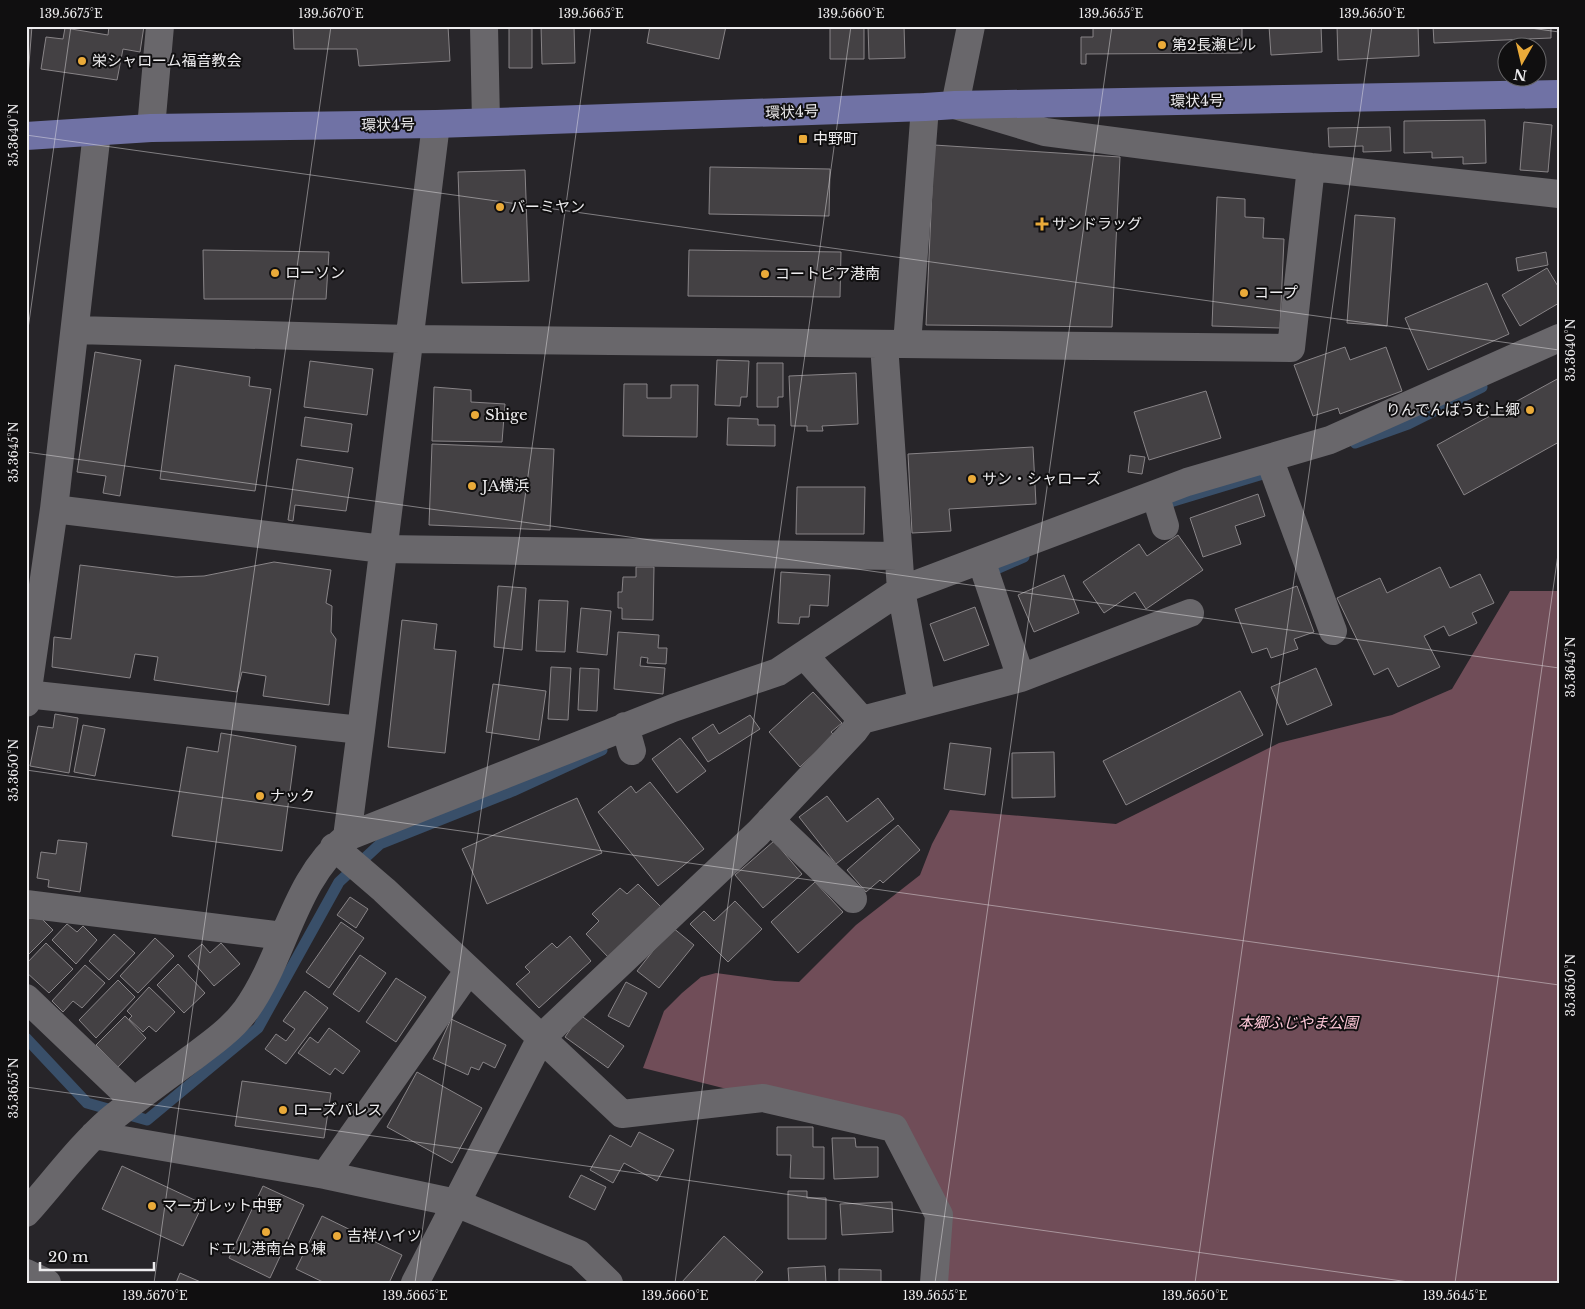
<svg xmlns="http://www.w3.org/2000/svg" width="1585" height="1309" font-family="'Libre Baskerville','Noto Sans JP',serif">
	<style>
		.forest { fill: #704d58 }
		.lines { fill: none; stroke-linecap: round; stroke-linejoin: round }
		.stream { stroke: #394f69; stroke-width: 11 }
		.building { fill: #444144; stroke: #888487 }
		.minor { stroke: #69676b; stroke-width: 28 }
		.major { stroke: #7072a5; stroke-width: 28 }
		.ticks { fill: none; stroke: #edecee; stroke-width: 1; stroke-opacity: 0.45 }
		.poi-dot { fill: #eaaa39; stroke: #100f10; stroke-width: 2 }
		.labels { text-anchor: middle; stroke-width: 4; stroke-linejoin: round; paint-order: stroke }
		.poi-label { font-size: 15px; fill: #edecee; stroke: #100f10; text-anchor: start }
		.street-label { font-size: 15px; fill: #edecee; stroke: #100f10 }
		.park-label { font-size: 15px; font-style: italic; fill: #fec8d8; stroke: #100f10 }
		.neatline { fill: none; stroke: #edecee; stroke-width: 2 }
		.ticks-label { font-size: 12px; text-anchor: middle; fill: #edecee }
	</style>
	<rect width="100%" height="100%" fill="#272529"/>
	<!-- forest -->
	<path class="forest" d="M 1510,591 L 1559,591 L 1559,1283 L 932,1283 L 939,1215 L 894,1128 L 763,1098 L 643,1068 L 664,1011 L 682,993 L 701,977 L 716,973 L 775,981 L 799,982 L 856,925 L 920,875 L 932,844 L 950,810 L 1116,824 L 1279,743 L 1392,715 L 1452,689 Z"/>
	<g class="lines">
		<!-- stream -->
		<path class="stream" d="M 1355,443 L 1408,424 L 1482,387
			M 1167,503 L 1273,471
			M 985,574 L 1024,557
			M 26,1038 L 87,1103 L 147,1120 L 258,1028 L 339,882 L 380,844 L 513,791 L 602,750"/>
	</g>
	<!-- building -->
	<path class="building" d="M 26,26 L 32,26 L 28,76 L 26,76 Z
		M 109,26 L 144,26 L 140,52 L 123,49 L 117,80 L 41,69 L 46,37 L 63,39 L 65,28 L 108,35 Z
		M 293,26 L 448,26 L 450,61 L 359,66 L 357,49 L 294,49 Z
		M 499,26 L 532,26 L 532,68 L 509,68 L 509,26 Z
		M 541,26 L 574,26 L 575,63 L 542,64 Z
		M 650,26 L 726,26 L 719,59 L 647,43 Z
		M 830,26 L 864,26 L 864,59 L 830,59 Z
		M 868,26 L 904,26 L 905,58 L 869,59 Z
		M 1136,26 L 1242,26 L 1242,53 L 1086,54 L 1086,64 L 1081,64 L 1081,37 L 1093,37 L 1093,28 L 1136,28 Z
		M 1269,26 L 1321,26 L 1322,52 L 1271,55 Z
		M 1337,26 L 1418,26 L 1419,56 L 1338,60 Z
		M 1433,26 L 1551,26 L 1551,38 L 1434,43 Z
		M 1485,120 L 1486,163 L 1463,164 L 1463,157 L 1432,158 L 1432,152 L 1404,153 L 1404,121 Z
		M 1524,122 L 1552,125 L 1548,172 L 1520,170 Z
		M 1390,127 L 1391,151 L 1363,152 L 1363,146 L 1329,147 L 1328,128 Z
		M 934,145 L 1120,157 L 1112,327 L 926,325 Z
		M 710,167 L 830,169 L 829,216 L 709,214 Z
		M 525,170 L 529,281 L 462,283 L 458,172 Z
		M 1217,197 L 1245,199 L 1245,217 L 1264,218 L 1263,238 L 1284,239 L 1280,328 L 1212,326 Z
		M 1355,215 L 1395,218 L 1387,326 L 1347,323 Z
		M 203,250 L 329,252 L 326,299 L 204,299 Z
		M 689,250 L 841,252 L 840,297 L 688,296 Z
		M 1546,252 L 1548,265 L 1518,271 L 1516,258 Z
		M 1547,268 L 1559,288 L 1559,303 L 1520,326 L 1502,295 Z
		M 1487,283 L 1509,334 L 1428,370 L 1405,318 Z
		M 1345,347 L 1350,360 L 1386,347 L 1402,391 L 1340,414 L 1338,408 L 1313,416 L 1294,365 Z
		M 95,352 L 141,360 L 120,496 L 103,493 L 106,476 L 77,472 Z
		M 717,360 L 749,361 L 747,397 L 741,397 L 740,406 L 715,405 Z
		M 310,361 L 373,369 L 367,415 L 304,407 Z
		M 757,363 L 783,363 L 783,397 L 778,397 L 778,407 L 757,407 Z
		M 175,365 L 250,377 L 249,386 L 271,389 L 255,491 L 160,479 Z
		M 856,373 L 858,424 L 822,426 L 823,431 L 807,431 L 807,426 L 791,426 L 789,376 Z
		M 1559,378 L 1559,442 L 1464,495 L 1437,445 Z
		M 624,384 L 647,384 L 647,398 L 671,398 L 671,385 L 698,385 L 697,437 L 623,436 Z
		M 434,387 L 471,390 L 471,402 L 505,404 L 502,442 L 432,441 Z
		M 1206,391 L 1221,438 L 1149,460 L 1134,412 Z
		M 305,417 L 352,424 L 348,452 L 301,446 Z
		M 728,418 L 758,419 L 758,425 L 775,425 L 775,446 L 727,445 Z
		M 432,444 L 554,449 L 550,530 L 429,525 Z
		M 1033,447 L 1036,504 L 949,509 L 951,531 L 912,533 L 908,454 Z
		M 1130,455 L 1145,457 L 1142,474 L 1128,472 Z
		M 297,459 L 353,468 L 346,511 L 295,505 L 293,521 L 288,520 Z
		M 797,487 L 865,487 L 864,534 L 796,534 Z
		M 1258,494 L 1265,516 L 1235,526 L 1241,544 L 1203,557 L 1190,518 Z
		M 1178,535 L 1203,570 L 1146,609 L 1135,592 L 1104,613 L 1083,582 L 1139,544 L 1147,556 Z
		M 274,562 L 331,570 L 326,603 L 332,606 L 331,632 L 336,639 L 329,705 L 263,696 L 266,676 L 242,672 L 237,692 L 154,680 L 158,657 L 135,654 L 130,678 L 52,667 L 54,637 L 71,639 L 80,565 L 176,577 L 204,576 Z
		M 636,567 L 654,567 L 653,620 L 622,619 L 622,608 L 618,608 L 618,592 L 622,592 L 623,577 L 636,577 Z
		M 1440,567 L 1450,588 L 1480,574 L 1494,603 L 1472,613 L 1477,623 L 1449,636 L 1444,626 L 1424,636 L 1440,667 L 1398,687 L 1388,668 L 1374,675 L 1337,598 L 1380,578 L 1387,593 Z
		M 781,572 L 830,575 L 828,606 L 810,605 L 809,617 L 800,617 L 799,624 L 778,623 Z
		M 1064,575 L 1079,613 L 1034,632 L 1018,595 Z
		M 498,586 L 526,588 L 522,650 L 494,647 Z
		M 1297,586 L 1314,632 L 1294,639 L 1298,649 L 1271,658 L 1267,648 L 1252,653 L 1235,609 Z
		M 539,600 L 568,601 L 565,652 L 536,651 Z
		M 975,607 L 989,645 L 944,661 L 930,624 Z
		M 581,608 L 611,611 L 607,655 L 577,652 Z
		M 402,620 L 437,624 L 434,649 L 456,651 L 445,753 L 388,747 Z
		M 618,632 L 659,635 L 658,648 L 667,648 L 666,664 L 647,663 L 648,658 L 641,657 L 640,666 L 665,668 L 663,694 L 614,689 Z
		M 551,667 L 571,668 L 568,720 L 548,719 Z
		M 580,668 L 599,669 L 597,711 L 578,710 Z
		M 1316,668 L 1332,705 L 1287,725 L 1271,687 Z
		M 493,684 L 546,691 L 539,740 L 486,732 Z
		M 1240,691 L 1263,735 L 1126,805 L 1103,761 Z
		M 813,692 L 842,723 L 831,732 L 834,735 L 800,767 L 769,732 Z
		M 55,714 L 78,718 L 69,773 L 30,766 L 38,726 L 53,728 Z
		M 750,715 L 760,729 L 708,762 L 692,738 L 713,724 L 719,734 Z
		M 83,725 L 105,729 L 95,776 L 74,772 Z
		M 221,733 L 296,746 L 282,851 L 172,836 L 187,747 L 218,752 Z
		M 680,738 L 706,771 L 677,793 L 652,759 Z
		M 950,743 L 991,748 L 985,795 L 944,789 Z
		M 1054,752 L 1055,797 L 1012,798 L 1012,753 Z
		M 650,782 L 704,849 L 658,886 L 598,812 L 631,786 L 636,793 Z
		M 827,796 L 847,822 L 878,798 L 894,819 L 836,864 L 799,817 Z
		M 577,798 L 602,853 L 487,904 L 462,849 Z
		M 898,825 L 920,850 L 883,883 L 880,880 L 866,892 L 847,870 Z
		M 58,840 L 87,843 L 80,892 L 48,887 L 49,880 L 37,878 L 41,852 L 56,854 Z
		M 774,841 L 802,874 L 763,908 L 735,875 Z
		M 815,882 L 843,912 L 798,953 L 771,922 Z
		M 638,884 L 661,907 L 609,958 L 586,934 L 599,921 L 592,914 L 620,888 L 627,894 Z
		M 350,897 L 368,909 L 356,928 L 337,915 Z
		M 735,901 L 762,929 L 728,962 L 690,924 L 704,911 L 714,921 Z
		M 26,918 L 42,919 L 53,930 L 26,957 Z
		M 341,922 L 364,938 L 329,988 L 306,972 Z
		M 67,924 L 77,932 L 83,926 L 97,940 L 76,964 L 52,940 Z
		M 672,927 L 694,945 L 659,988 L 637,971 Z
		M 114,934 L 135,953 L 109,980 L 89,961 Z
		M 570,936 L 591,961 L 539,1008 L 516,984 L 530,972 L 525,967 L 552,943 L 557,948 Z
		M 155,938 L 174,956 L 138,993 L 120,976 Z
		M 46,943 L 73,969 L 49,993 L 26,972 L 26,964 Z
		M 221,943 L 240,964 L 214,986 L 188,956 L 202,944 L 210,953 Z
		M 360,955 L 386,973 L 359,1012 L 333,994 Z
		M 178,964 L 205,993 L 184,1013 L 157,985 Z
		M 85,965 L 105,983 L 82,1008 L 73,1001 L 63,1012 L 52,1001 Z
		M 396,978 L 426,997 L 396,1042 L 366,1022 Z
		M 118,980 L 135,997 L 96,1038 L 79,1020 Z
		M 626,982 L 647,993 L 629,1027 L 608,1016 Z
		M 149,987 L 175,1012 L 156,1032 L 149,1026 L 143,1032 L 129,1019 L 132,1016 L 127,1011 Z
		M 305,991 L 328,1008 L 286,1064 L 265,1049 L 276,1034 L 286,1041 L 295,1029 L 283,1021 Z
		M 580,1015 L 624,1046 L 608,1068 L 565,1037 Z
		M 125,1016 L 146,1038 L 118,1067 L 96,1045 Z
		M 451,1019 L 506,1045 L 495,1068 L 483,1062 L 479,1070 L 471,1067 L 468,1075 L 433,1059 Z
		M 329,1028 L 360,1051 L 343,1074 L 335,1068 L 330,1075 L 298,1053 L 310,1037 L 318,1043 Z
		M 417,1072 L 482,1108 L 452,1163 L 387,1127 Z
		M 242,1081 L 331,1093 L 324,1138 L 235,1126 Z
		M 777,1127 L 813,1127 L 813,1147 L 824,1147 L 824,1179 L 790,1178 L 791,1155 L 777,1155 Z
		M 639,1132 L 674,1150 L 657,1181 L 624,1163 L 613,1183 L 590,1170 L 610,1135 L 631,1147 Z
		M 832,1138 L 855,1138 L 856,1147 L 878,1147 L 878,1177 L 834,1179 Z
		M 122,1166 L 203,1204 L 183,1246 L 102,1209 Z
		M 581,1175 L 606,1187 L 595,1210 L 569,1197 Z
		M 263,1186 L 304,1205 L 270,1278 L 229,1258 Z
		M 788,1191 L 807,1191 L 807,1198 L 826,1198 L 826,1239 L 788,1239 Z
		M 892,1202 L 893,1232 L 842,1235 L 840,1204 Z
		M 322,1216 L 402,1255 L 389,1283 L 325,1283 L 296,1269 Z
		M 724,1236 L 763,1272 L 753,1283 L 681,1283 Z
		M 825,1266 L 826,1283 L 789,1283 L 788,1268 Z
		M 839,1269 L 881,1270 L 881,1283 L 839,1283 Z
		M 180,1273 L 203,1283 L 176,1283 Z"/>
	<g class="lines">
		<!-- minor -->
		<path class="minor" d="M 484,26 L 486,122
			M 971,26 L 955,105 L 1045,132 L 1311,167 L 1559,194
			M 151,128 L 160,26
			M 75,330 L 409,339 L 1291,348 L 1311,167
			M 884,344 L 901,590 L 922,704
			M 907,344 L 925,107
			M 1269,458 L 1333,631
			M 1155,494 L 1165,526
			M 54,509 L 383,549 L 898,556
			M 1021,678 L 1190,613
			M 26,694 L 361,730
			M 26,703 L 54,509 L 97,132
			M 862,720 L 1021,678 L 981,560
			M 625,726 L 632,751
			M 770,820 L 853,899
			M 347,837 L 673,708 L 778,672 L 901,590 L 1187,482 L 1330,440 L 1559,338
			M 334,847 L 384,890 L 622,1114 L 763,1098 L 894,1128 L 939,1215 L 934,1283
			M 26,904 L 283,936
			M 26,998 L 134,1101
			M 94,1135 L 325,1175 L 456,1203 L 579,1254 L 609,1283
			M 325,1175 L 469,970
			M 26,1213 C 53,1183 80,1146 110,1120 C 137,1098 165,1078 192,1058 C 211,1044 232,1029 246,1010 C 285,956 293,880 347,837 L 361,730 L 436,124
			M 26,1273 L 47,1283
			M 415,1283 L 541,1038 L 758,833 L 854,731 L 862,720 L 804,655"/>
		<!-- major -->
		<path class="major" d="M 26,136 L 151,128 L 436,124 L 925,107 L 955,105 L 1559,94"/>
	</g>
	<!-- ticks -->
	<path class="ticks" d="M 1516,26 L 1559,32M 26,135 L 1559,350M 26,343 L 71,26M 26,452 L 1559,668M 26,770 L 1559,985M 26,1087 L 1416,1283M 154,1283 L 331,26M 415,1283 L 591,26M 675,1283 L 851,26M 935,1283 L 1112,26M 1195,1283 L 1372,26M 1455,1283 L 1559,547"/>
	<!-- markers -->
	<g class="poi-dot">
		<circle cx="1162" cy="45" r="5"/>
		<circle cx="82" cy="61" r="5"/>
		<rect x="798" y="134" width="10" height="10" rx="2.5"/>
		<circle cx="500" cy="207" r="5"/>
		<path d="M1039.5 216.5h5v5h5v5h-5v5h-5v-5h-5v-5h5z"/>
		<circle cx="275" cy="273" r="5"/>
		<circle cx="765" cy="274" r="5"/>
		<circle cx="1244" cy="293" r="5"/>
		<circle cx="1530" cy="410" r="5"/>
		<circle cx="475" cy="415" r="5"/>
		<circle cx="972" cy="479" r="5"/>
		<circle cx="472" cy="486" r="5"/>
		<circle cx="260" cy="796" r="5"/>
		<circle cx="283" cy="1110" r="5"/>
		<circle cx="152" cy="1206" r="5"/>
		<circle cx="266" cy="1232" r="5"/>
		<circle cx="337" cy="1236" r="5"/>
	</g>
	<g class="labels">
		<!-- poi labels -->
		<g class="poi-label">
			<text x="1172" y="50">第2長瀬ビル</text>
			<text x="92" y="66">栄シャローム福音教会</text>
			<text x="813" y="144">中野町</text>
			<text x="510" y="212">バーミヤン</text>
			<text x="1052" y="229">サンドラッグ</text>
			<text x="285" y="278">ローソン</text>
			<text x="775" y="279">コートピア港南</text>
			<text x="1254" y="298">コープ</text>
			<text x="1520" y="415" text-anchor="end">りんでんばうむ上郷</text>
			<text x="485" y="420">Shige</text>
			<text x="982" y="484">サン・シャローズ</text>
			<text x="482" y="491">JA横浜</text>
			<text x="270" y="801">ナック</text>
			<text x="293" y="1115">ローズパレス</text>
			<text x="162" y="1211">マーガレット中野</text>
			<text x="347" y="1241">吉祥ハイツ</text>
			<text x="266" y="1254" text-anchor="middle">ドエル港南台Ｂ棟</text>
		</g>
		<!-- street labels -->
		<g class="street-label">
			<text transform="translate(1197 101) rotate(-1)" y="5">環状4号</text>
			<text transform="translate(792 112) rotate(-2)" y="5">環状4号</text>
			<text transform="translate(388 125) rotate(-1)" y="5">環状4号</text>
		</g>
		<!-- park labels -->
		<g class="park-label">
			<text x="1298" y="1028">本郷ふじやま公園</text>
		</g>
	</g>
	<!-- border -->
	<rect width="1585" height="1309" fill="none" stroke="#100f10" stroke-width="55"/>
	<!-- north arrow -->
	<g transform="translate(1522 62) rotate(188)"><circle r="24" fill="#100f10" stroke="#686769"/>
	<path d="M0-4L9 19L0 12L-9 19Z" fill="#eaaa39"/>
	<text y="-8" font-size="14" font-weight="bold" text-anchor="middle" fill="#edecee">N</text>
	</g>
	<!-- scale -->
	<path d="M40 1262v8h114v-8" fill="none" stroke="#edecee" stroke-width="2.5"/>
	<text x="48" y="1262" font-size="15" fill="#edecee" stroke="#100f10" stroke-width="4" paint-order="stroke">20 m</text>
	<rect x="28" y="28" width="1530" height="1254" class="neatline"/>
	<g class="ticks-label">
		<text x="71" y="18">139.5675°E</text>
		<text x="331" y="18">139.5670°E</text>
		<text x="591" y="18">139.5665°E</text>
		<text x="851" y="18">139.5660°E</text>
		<text x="1111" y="18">139.5655°E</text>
		<text x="1372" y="18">139.5650°E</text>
		<text transform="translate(14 135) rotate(-90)" y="4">35.3640°N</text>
		<text transform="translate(1571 350) rotate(-90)" y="4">35.3640°N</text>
		<text transform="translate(14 452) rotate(-90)" y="4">35.3645°N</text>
		<text transform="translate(1571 667) rotate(-90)" y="4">35.3645°N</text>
		<text transform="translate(14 770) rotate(-90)" y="4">35.3650°N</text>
		<text transform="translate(1571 985) rotate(-90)" y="4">35.3650°N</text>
		<text transform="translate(14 1088) rotate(-90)" y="4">35.3655°N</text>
		<text x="155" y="1300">139.5670°E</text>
		<text x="415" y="1300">139.5665°E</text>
		<text x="675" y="1300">139.5660°E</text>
		<text x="935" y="1300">139.5655°E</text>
		<text x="1195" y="1300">139.5650°E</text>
		<text x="1455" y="1300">139.5645°E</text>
	</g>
</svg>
